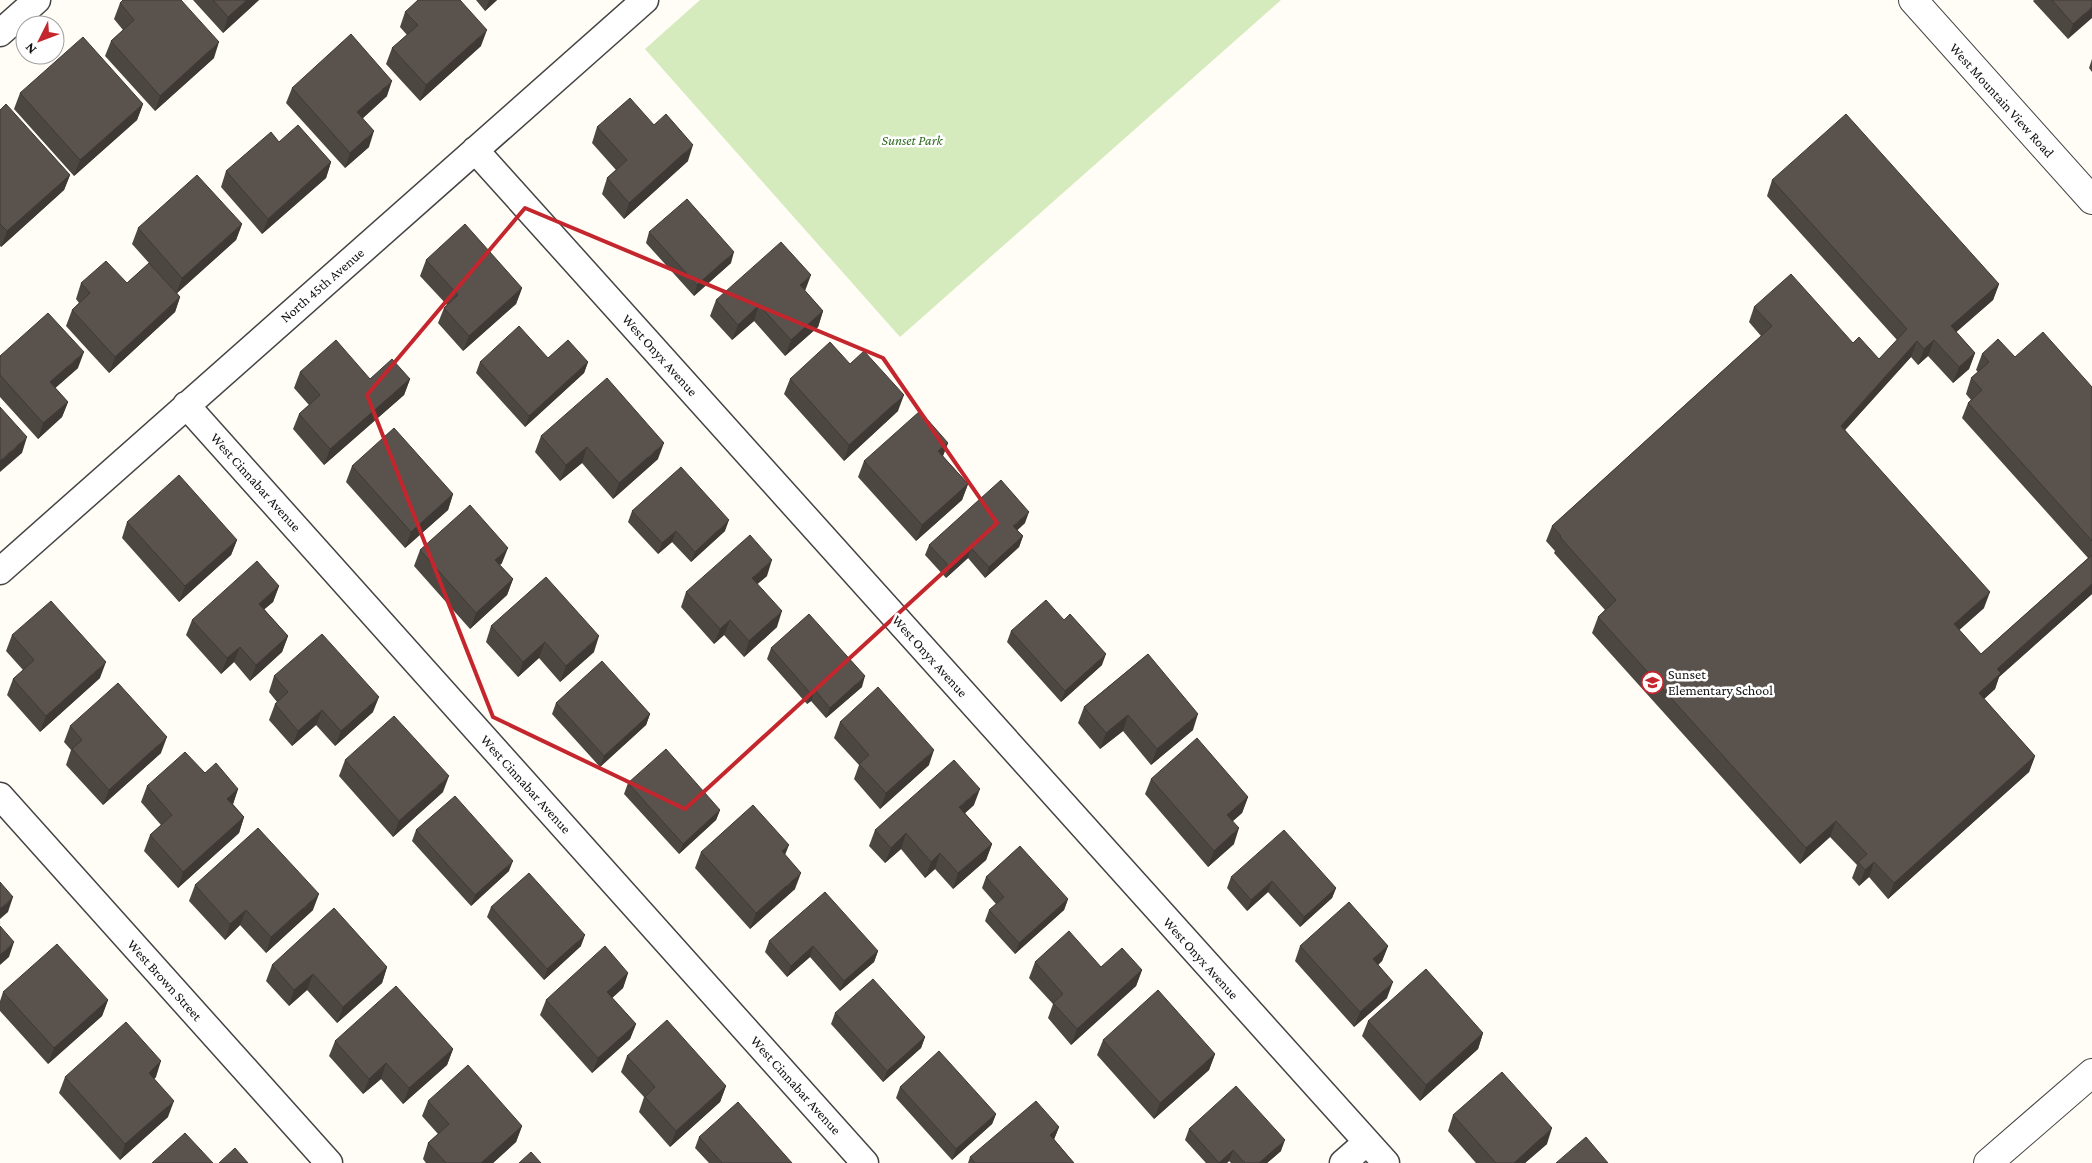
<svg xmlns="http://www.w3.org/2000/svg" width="2092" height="1163" font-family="'Crimson Pro',serif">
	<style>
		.green { fill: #d5ebbd }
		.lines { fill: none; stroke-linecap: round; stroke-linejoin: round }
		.minor-casing { stroke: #444; stroke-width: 29 }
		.tertiary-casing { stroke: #444; stroke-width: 30 }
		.minor { stroke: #fff; stroke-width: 26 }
		.tertiary { stroke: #fff; stroke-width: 28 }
		.wall { fill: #4d4742 }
		.shaded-wall { fill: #3f3936 }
		.building { fill: #5a524d; stroke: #3f3936 }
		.marked { fill: none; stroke: #c4262e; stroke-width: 4; stroke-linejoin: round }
		.labels { text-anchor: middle; stroke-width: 5; stroke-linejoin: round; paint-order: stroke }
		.street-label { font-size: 14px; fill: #111; stroke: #fff }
		.park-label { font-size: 14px; font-style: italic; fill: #2f6b1f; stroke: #fff }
		.poi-label { font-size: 14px; fill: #111; stroke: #fff; text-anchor: start }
	</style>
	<rect width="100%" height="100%" fill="#fffdf5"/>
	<!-- green -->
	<path class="green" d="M 700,0 L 1281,0 L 900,337 L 645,49 Z"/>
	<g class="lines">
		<defs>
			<path id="minor" d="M 0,33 L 37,0
				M 475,150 L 1386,1163
				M 186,405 L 865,1163
				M 0,571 L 645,0
				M 0,796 L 329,1163
				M 1343,1163 L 1367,1142"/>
			<path id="tertiary" d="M 1913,0 L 2092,200
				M 1988,1163 L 2092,1073"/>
		</defs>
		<!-- minor casing -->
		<use href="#minor" class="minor-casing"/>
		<!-- tertiary casing -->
		<use href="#tertiary" class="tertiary-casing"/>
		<!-- minor -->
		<use href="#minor" class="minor"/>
		<!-- tertiary -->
		<use href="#tertiary" class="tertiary"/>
	</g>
	<!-- wall -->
	<path class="wall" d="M 193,0 L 259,0 L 223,33 Z
		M 476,0 L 497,0 L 485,11 Z
		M 2034,0 L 2092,0 L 2068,39 L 2033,1 Z
		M 120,3 L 214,58 L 155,111 L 105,56 L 111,41 L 123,30 L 114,19 Z
		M 405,12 L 481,46 L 420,101 L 386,64 L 392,48 L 407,35 L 400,27 Z
		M 2092,59 L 2092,72 L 2089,68 Z
		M 292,88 L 387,96 L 363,118 L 369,147 L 345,168 L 286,103 Z
		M 20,93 L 143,104 L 137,120 L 74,176 L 14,109 Z
		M 0,110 L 70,175 L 64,190 L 1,247 L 0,246 Z
		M 654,125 L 688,161 L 624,219 L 602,194 L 607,178 L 616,170 L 592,143 L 597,127 Z
		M 279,142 L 331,162 L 326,178 L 262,234 L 221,187 L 226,171 Z
		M 1772,180 L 1999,284 L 1993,300 L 1956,332 L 1975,353 L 1969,369 L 1953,383 L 1928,356 L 1918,365 L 1911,357 L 1845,430 L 1984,608 L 1959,630 L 1981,654 L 2088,558 L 1962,418 L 1968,403 L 1971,400 L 1966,394 L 1971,378 L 1978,372 L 1976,370 L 1982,354 L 2015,357 L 2092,387 L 2092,594 L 1999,677 L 1995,689 L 1984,699 L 2035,756 L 2029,772 L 1888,899 L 1869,877 L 1859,886 L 1852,878 L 1857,865 L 1830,837 L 1800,864 L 1592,633 L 1598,617 L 1605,610 L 1554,553 L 1555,551 L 1546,541 L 1552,526 L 1761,336 L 1749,322 L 1754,307 L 1853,343 L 1879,359 L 1897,340 L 1767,196 Z
		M 242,224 L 236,240 L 177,293 L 180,297 L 175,312 L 109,373 L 66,326 L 72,310 L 79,303 L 76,299 L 81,283 L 127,283 L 149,263 L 132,244 L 138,228 Z
		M 649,232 L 731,263 L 694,296 L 646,243 Z
		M 426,260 L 522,288 L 516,304 L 463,351 L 438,323 L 444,308 L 447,305 L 420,276 Z
		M 805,291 L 823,311 L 818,327 L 785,356 L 754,321 L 732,340 L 710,316 L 716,300 Z
		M 0,356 L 78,368 L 55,388 L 68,402 L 62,417 L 38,439 L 0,397 Z
		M 548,358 L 588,362 L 584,373 L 525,427 L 476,373 L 480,362 Z
		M 850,364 L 898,411 L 844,461 L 784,394 L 790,379 Z
		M 300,372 L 370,379 L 410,379 L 404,395 L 324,465 L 293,429 L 299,414 L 309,405 L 294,388 Z
		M 541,436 L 658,459 L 613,499 L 582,463 L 560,481 L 535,452 Z
		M 948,443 L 943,456 L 968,484 L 962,500 L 916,541 L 858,477 L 864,461 Z
		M 352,466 L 453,494 L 448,510 L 405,548 L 346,482 Z
		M 632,511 L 725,531 L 691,562 L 672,542 L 658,554 L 628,522 Z
		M 127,522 L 237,540 L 231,555 L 179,602 L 122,538 Z
		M 1025,523 L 1017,530 L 1023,536 L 1019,547 L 985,578 L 968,558 L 946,578 L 925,555 L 929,545 Z
		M 420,550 L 502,563 L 500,565 L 513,579 L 507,595 L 470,629 L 414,566 Z
		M 767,576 L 757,584 L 777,627 L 744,657 L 724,635 L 714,644 L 681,607 L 686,592 Z
		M 279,586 L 273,602 L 264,609 L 288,636 L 282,652 L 250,681 L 234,662 L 221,674 L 186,635 L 192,620 Z
		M 1064,620 L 1102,665 L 1061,702 L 1007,642 L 1011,631 Z
		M 491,626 L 594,652 L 560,682 L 539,658 L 518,677 L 486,642 Z
		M 12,635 L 100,678 L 40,732 L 7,695 L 13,679 L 23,670 L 6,651 Z
		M 771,648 L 862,687 L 826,718 L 811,701 L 807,704 L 767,659 Z
		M 1148,654 L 1193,730 L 1151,765 L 1123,731 L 1100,749 L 1078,723 L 1084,707 Z
		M 274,676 L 373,712 L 335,746 L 316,725 L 292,746 L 269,720 L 275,704 L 277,702 L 269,692 Z
		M 556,703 L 650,714 L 646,725 L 600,767 L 552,714 Z
		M 840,722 L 929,765 L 880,809 L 854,779 L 859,765 L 834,738 Z
		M 70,726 L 161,753 L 103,805 L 66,765 L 71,750 L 64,742 Z
		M 345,760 L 443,792 L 393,837 L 339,776 Z
		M 205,773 L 238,789 L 233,804 L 244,817 L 239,833 L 178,888 L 144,851 L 150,835 L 161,825 L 141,802 L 147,786 Z
		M 1151,779 L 1248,797 L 1242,813 L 1233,821 L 1234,844 L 1208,867 L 1145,794 Z
		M 628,783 L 720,810 L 716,820 L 679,854 L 624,794 Z
		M 974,805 L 965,813 L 992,844 L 986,860 L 953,889 L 935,869 L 925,878 L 901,849 L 885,863 L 869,846 L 875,830 Z
		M 416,830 L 509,871 L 471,906 L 412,841 Z
		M 701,852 L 795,889 L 750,929 L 695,868 Z
		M 986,877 L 1068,899 L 1064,910 L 1015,954 L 985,921 L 989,910 L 996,904 L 982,888 Z
		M 1231,877 L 1336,888 L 1332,898 L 1300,927 L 1268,892 L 1247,911 L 1227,888 Z
		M 195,885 L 313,910 L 266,953 L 240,925 L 225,940 L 189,901 Z
		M 491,907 L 581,946 L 544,980 L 487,917 Z
		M 769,941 L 878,951 L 874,962 L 840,991 L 810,957 L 787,977 L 765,952 Z
		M 1300,946 L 1388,946 L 1382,961 L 1378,965 L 1387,998 L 1354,1027 L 1295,961 Z
		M 1035,962 L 1101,967 L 1142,970 L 1136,986 L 1071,1045 L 1048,1018 L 1053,1004 L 1029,978 Z
		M 272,965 L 387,967 L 382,983 L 337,1023 L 307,990 L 289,1006 L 266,981 Z
		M 628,973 L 623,988 L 612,998 L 636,1024 L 630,1039 L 592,1073 L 540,1015 L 546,1000 Z
		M 3,992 L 108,1000 L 102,1016 L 48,1064 L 0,1011 L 0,1001 Z
		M 835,1013 L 925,1037 L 921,1048 L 883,1082 L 831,1024 Z
		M 1368,1021 L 1483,1033 L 1478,1049 L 1420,1101 L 1362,1036 Z
		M 1103,1040 L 1215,1054 L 1209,1070 L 1154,1119 L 1097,1055 Z
		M 335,1041 L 453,1049 L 447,1065 L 403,1104 L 381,1079 L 363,1094 L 329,1056 Z
		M 627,1056 L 726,1086 L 720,1102 L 670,1147 L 639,1112 L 644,1097 L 621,1072 Z
		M 65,1077 L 156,1077 L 154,1079 L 168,1117 L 120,1160 L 59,1093 Z
		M 900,1087 L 996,1114 L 992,1124 L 952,1160 L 896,1098 Z
		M 428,1101 L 522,1126 L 516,1142 L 493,1163 L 426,1163 L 423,1159 L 428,1143 L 438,1134 L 422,1116 Z
		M 1453,1115 L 1547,1144 L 1525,1163 L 1476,1163 L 1448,1131 Z
		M 1059,1127 L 1054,1139 L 1074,1163 L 968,1163 L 970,1157 Z
		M 1189,1129 L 1281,1151 L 1267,1163 L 1231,1163 L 1229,1161 L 1227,1163 L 1206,1163 L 1185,1140 Z
		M 699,1137 L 792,1163 L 709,1163 L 695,1148 Z"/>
	<!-- shaded-wall -->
	<path class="shaded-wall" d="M 247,0 L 259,0 L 223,33 L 228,17 Z
		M 489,0 L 497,0 L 485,11 Z
		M 2092,7 L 2092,18 L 2068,39 L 2073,24 Z
		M 487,30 L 481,46 L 420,101 L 426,85 Z
		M 219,42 L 214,58 L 155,111 L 160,96 Z
		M 392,81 L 387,96 L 352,128 L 357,112 Z
		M 143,104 L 137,120 L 74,176 L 80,160 Z
		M 374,131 L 369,147 L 345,168 L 350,153 Z
		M 693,145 L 688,161 L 624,219 L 629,203 Z
		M 331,162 L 326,178 L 262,234 L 268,219 Z
		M 70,175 L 64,190 L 1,247 L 7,231 Z
		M 242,224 L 236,240 L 176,294 L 182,278 Z
		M 734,252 L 731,263 L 694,296 L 697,285 Z
		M 811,275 L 805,291 L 800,285 Z
		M 1999,284 L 1993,300 L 1945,342 L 1951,326 Z
		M 522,288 L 516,304 L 463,351 L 469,336 Z
		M 180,297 L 175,312 L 109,373 L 115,357 Z
		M 759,305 L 754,321 L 732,340 L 738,325 Z
		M 823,311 L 818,327 L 785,356 L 791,340 Z
		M 1934,340 L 1928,356 L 1918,365 L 1924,349 Z
		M 1917,341 L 1911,357 L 1835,441 L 1841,426 Z
		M 84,352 L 78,368 L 44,398 L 50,382 Z
		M 1975,353 L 1969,369 L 1953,383 L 1959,367 Z
		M 588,362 L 584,373 L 525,427 L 529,416 Z
		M 410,379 L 404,395 L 324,465 L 330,449 Z
		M 904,395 L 898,411 L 844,461 L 849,445 Z
		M 68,402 L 62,417 L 38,439 L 43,423 Z
		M 27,437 L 22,453 L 0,472 L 0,461 Z
		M 664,443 L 658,459 L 613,499 L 619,483 Z
		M 948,443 L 942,458 L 938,451 Z
		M 587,447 L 582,463 L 560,481 L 566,465 Z
		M 968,484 L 962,500 L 916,541 L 922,525 Z
		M 453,494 L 448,510 L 405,548 L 411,532 Z
		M 1029,512 L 1025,523 L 1010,537 L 1013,526 Z
		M 729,520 L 725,531 L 691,562 L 695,552 Z
		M 676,531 L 672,542 L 658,554 L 662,543 Z
		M 1023,536 L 1019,547 L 985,578 L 989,567 Z
		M 237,540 L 231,555 L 179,602 L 185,586 Z
		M 508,548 L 502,563 L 489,575 L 495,560 Z
		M 971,548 L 968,558 L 946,578 L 950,567 Z
		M 772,560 L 767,576 L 746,594 L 752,578 Z
		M 513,579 L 507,595 L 470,629 L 476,613 Z
		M 2092,584 L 2092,594 L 1999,677 L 1995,689 L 1973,709 L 1979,693 L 1997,669 Z
		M 279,586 L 273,602 L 253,619 L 259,604 Z
		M 1990,592 L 1984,608 L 1948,640 L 1954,624 Z
		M 782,611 L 777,627 L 744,657 L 749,641 Z
		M 730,620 L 724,635 L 714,644 L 720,629 Z
		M 288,636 L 282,652 L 250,681 L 256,665 Z
		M 599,636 L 594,652 L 560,682 L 566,666 Z
		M 545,642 L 539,658 L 518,677 L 523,662 Z
		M 240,647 L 234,662 L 221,674 L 227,658 Z
		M 1106,654 L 1102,665 L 1061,702 L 1065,691 Z
		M 106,662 L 100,678 L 40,732 L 46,716 Z
		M 865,676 L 862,687 L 826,718 L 830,708 Z
		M 815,690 L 811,701 L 807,704 L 811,694 Z
		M 379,697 L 373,712 L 335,746 L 341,731 Z
		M 322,710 L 316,725 L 292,746 L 298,731 Z
		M 650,714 L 646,725 L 600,767 L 604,756 Z
		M 1198,714 L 1193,730 L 1151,765 L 1157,749 Z
		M 1128,715 L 1123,731 L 1100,749 L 1106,733 Z
		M 167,737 L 161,753 L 103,805 L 109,790 Z
		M 934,750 L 929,765 L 880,809 L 886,793 Z
		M 2035,756 L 2029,772 L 1888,899 L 1894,883 Z
		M 449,776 L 443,792 L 393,837 L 399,821 Z
		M 238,789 L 233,804 L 227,799 Z
		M 980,789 L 974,805 L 954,823 L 959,807 Z
		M 1248,797 L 1242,813 L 1221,831 L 1227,815 Z
		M 720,810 L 716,820 L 679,854 L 683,844 Z
		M 244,817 L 239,833 L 178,888 L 183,872 Z
		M 1836,821 L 1830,837 L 1800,864 L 1806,848 Z
		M 1239,828 L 1234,844 L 1208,867 L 1214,851 Z
		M 906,833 L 901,849 L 885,863 L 891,848 Z
		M 992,844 L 986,860 L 953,889 L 958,873 Z
		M 789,845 L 783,860 L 782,851 Z
		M 940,853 L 935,869 L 925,878 L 931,862 Z
		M 513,861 L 509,871 L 471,906 L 475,895 Z
		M 1874,862 L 1869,877 L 1859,886 L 1865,870 Z
		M 801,873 L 795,889 L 750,929 L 756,913 Z
		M 1272,881 L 1268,892 L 1247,911 L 1251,900 Z
		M 1336,888 L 1332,898 L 1300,927 L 1304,917 Z
		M 319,894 L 313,910 L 266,953 L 271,937 Z
		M 13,897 L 8,912 L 0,919 L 0,909 Z
		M 1068,899 L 1064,910 L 1015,954 L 1019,943 Z
		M 246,910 L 240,925 L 225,940 L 230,924 Z
		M 585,935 L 581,946 L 544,980 L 547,969 Z
		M 14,942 L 9,957 L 0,965 L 0,955 Z
		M 813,946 L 810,957 L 787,977 L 791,966 Z
		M 1388,946 L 1382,961 L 1367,975 L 1373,959 Z
		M 878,951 L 874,962 L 840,991 L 844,981 Z
		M 387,967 L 382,983 L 337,1023 L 343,1007 Z
		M 1142,970 L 1136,986 L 1071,1045 L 1077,1029 Z
		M 628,973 L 623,988 L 601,1008 L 607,992 Z
		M 313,974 L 307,990 L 289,1006 L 294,990 Z
		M 1393,982 L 1387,998 L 1354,1027 L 1360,1012 Z
		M 108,1000 L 102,1016 L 48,1064 L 54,1048 Z
		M 636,1024 L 630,1039 L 592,1073 L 598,1058 Z
		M 1483,1033 L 1478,1049 L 1420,1101 L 1426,1085 Z
		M 925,1037 L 921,1048 L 883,1082 L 887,1071 Z
		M 453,1049 L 447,1065 L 403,1104 L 409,1088 Z
		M 1215,1054 L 1209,1070 L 1154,1119 L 1160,1103 Z
		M 161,1061 L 156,1077 L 143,1089 L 149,1073 Z
		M 386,1063 L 381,1079 L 363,1094 L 369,1079 Z
		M 726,1086 L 720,1102 L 670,1147 L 676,1131 Z
		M 174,1101 L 168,1117 L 120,1160 L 125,1144 Z
		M 996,1114 L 992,1124 L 952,1160 L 956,1149 Z
		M 522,1126 L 516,1142 L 493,1163 L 481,1163 Z
		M 1059,1127 L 1053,1142 L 1050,1135 Z
		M 1552,1128 L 1547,1144 L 1525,1163 L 1514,1163 Z
		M 1285,1140 L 1281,1151 L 1267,1163 L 1259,1163 Z
		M 1233,1150 L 1229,1161 L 1227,1163 L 1219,1163 Z"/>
	<!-- building -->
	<path class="building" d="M 123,0 L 181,0 L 219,42 L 160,96 L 111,41 L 134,20 L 120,3 Z
		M 213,0 L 247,0 L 228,17 Z
		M 418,0 L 460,0 L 487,30 L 426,85 L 392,48 L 418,25 L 405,12 Z
		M 2052,0 L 2092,0 L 2092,7 L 2073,24 Z
		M 351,34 L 392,81 L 357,112 L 374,131 L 350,153 L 292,88 Z
		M 83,37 L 143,104 L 80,160 L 20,93 Z
		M 630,98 L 654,125 L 666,114 L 693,145 L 629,203 L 607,178 L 627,160 L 597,127 Z
		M 6,104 L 70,175 L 7,231 L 0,224 L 0,110 Z
		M 1846,114 L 1999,284 L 1951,326 L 1975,353 L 1959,367 L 1934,340 L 1924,349 L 1917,341 L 1841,426 L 1990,592 L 1954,624 L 1981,654 L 2092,555 L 2092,584 L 1997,669 L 2001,673 L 1979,693 L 2035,756 L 1894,883 L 1874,862 L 1865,870 L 1858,862 L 1867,854 L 1836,821 L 1806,848 L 1598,617 L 1616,600 L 1560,537 L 1561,536 L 1552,526 L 1772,326 L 1754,307 L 1791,274 L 1853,343 L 1859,337 L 1879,359 L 1907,329 L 1772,180 Z
		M 298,125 L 331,162 L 268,219 L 226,171 L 271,132 L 279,142 Z
		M 197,175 L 242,224 L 182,278 L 138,228 Z
		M 687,199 L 734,252 L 697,285 L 649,232 Z
		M 465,224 L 522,288 L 469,336 L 444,308 L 458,295 L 426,260 Z
		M 781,242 L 811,275 L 800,285 L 823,311 L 791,340 L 759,305 L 738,325 L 716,300 Z
		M 106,261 L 127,283 L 149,263 L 180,297 L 115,357 L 72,310 L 90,293 L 81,283 Z
		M 48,313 L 84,352 L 50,382 L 68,402 L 43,423 L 0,375 L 0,356 Z
		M 519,326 L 548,358 L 568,340 L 588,362 L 529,416 L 480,362 Z
		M 2043,332 L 2092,387 L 2092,541 L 1968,403 L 1982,390 L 1971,378 L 1989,362 L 1982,354 L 1998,339 L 2015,357 Z
		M 336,340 L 370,379 L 392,359 L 410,379 L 330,449 L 299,414 L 320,395 L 300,372 Z
		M 830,342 L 850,364 L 864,351 L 904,395 L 849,445 L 790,379 Z
		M 607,378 L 664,443 L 619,483 L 587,447 L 566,465 L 541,436 Z
		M 0,407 L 27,437 L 0,461 Z
		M 920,411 L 948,443 L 938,451 L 968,484 L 922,525 L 864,461 Z
		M 394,428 L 453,494 L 411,532 L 352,466 Z
		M 681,467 L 729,520 L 695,552 L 676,531 L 662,543 L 632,511 Z
		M 179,475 L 237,540 L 185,586 L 127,522 Z
		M 1001,480 L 1029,512 L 1013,526 L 1023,536 L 989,567 L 971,548 L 950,567 L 929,545 Z
		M 470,505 L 508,548 L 495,560 L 513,579 L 476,613 L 420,550 Z
		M 750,535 L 772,560 L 752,578 L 782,611 L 749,641 L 730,620 L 720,629 L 686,592 Z
		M 257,561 L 279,586 L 259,604 L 288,636 L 256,665 L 240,647 L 227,658 L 192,620 Z
		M 546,577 L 599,636 L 566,666 L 545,642 L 523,662 L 491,626 Z
		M 1046,600 L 1064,620 L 1070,614 L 1106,654 L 1065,691 L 1011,631 Z
		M 51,601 L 106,662 L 46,716 L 13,679 L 34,660 L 12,635 Z
		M 809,614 L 865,676 L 830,708 L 815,690 L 811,694 L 771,648 Z
		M 322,634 L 379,697 L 341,731 L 322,710 L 298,731 L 275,704 L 288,692 L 274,676 Z
		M 1148,654 L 1198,714 L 1157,749 L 1128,715 L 1106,733 L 1084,707 Z
		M 602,661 L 650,714 L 604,756 L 556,703 Z
		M 118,683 L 167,737 L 109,790 L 72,749 L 82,740 L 70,726 Z
		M 878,687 L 934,750 L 886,793 L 859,764 L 869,755 L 840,722 Z
		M 394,716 L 449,776 L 399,821 L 345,760 Z
		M 1197,738 L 1248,797 L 1227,815 L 1239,828 L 1214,851 L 1151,779 Z
		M 666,749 L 720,810 L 683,844 L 628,783 Z
		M 185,752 L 205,773 L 216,763 L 238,789 L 227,799 L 244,817 L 183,872 L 150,835 L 172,815 L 147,786 Z
		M 954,760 L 980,789 L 959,807 L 992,844 L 958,873 L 940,853 L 931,862 L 906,833 L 891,848 L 875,830 Z
		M 455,796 L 513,861 L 475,895 L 416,830 Z
		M 753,805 L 789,845 L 782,851 L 801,873 L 756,913 L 701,852 Z
		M 258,828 L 319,894 L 271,937 L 246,910 L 230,924 L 195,885 Z
		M 1284,830 L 1336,888 L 1304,917 L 1272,881 L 1251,900 L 1231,877 Z
		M 1020,846 L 1068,899 L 1019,943 L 989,910 L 1004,897 L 986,877 Z
		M 529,873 L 585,935 L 547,969 L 491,907 Z
		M 0,882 L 13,897 L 0,909 Z
		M 825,892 L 878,951 L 844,981 L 813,946 L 791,966 L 769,941 Z
		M 1349,902 L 1388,946 L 1373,959 L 1393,982 L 1360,1012 L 1300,946 Z
		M 334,908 L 387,967 L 343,1007 L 313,974 L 294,990 L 272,965 Z
		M 0,926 L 14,942 L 0,955 Z
		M 1069,931 L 1101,967 L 1122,948 L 1142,970 L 1077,1029 L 1053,1003 L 1063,994 L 1035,962 Z
		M 57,944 L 108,1000 L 54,1048 L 3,992 Z
		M 605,946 L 628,973 L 607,992 L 636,1024 L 598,1058 L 546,1000 Z
		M 1426,969 L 1483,1033 L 1426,1085 L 1368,1021 Z
		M 873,979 L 925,1037 L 887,1071 L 835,1013 Z
		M 396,986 L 453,1049 L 409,1088 L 386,1063 L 369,1079 L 335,1041 Z
		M 1158,990 L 1215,1054 L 1160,1103 L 1103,1040 Z
		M 667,1020 L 726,1086 L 676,1131 L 645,1097 L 655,1087 L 627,1056 Z
		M 126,1022 L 161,1061 L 149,1073 L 174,1101 L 125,1144 L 65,1077 Z
		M 939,1051 L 996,1114 L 956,1149 L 900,1087 Z
		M 468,1065 L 522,1126 L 481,1163 L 446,1163 L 428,1143 L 449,1124 L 428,1101 Z
		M 1502,1072 L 1552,1128 L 1514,1163 L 1496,1163 L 1453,1115 Z
		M 1236,1086 L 1285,1140 L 1259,1163 L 1245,1163 L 1233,1150 L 1219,1163 L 1189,1129 Z
		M 1036,1101 L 1059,1127 L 1050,1135 L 1074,1163 L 975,1163 L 970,1157 Z
		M 738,1102 L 792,1163 L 722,1163 L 699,1137 Z
		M 185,1133 L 213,1163 L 152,1163 Z
		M 1586,1137 L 1608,1163 L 1556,1163 Z
		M 235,1148 L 248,1163 L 219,1163 Z
		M 531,1152 L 541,1163 L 519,1163 Z"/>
	<!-- marked area -->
	<path class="marked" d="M 525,208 L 883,358 L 997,523 L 685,809 L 493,717 L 367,395 Z"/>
	<!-- icons -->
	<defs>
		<symbol id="school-ring" viewBox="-11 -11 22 22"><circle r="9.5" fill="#fff" stroke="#c4262e" stroke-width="1.5"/><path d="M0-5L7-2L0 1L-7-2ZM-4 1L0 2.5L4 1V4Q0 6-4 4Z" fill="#c4262e"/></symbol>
	</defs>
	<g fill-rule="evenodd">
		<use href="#school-ring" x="1640" y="670" width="25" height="25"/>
	</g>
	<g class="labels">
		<!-- street labels -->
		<g class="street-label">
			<text transform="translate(2002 100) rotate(48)" y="5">West Mountain View Road</text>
			<text transform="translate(322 285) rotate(-41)" y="5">North 45th Avenue</text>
			<text transform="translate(660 355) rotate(48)" y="5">West Onyx Avenue</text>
			<text transform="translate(256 482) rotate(48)" y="5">West Cinnabar Avenue</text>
			<text transform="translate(930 656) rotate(48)" y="5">West Onyx Avenue</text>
			<text transform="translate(526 784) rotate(48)" y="5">West Cinnabar Avenue</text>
			<text transform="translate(1201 958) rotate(48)" y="5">West Onyx Avenue</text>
			<text transform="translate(165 980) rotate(48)" y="5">West Brown Street</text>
			<text transform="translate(796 1085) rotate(48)" y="5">West Cinnabar Avenue</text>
		</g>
		<!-- park labels -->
		<g class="park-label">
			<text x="912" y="145">Sunset Park</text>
		</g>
		<!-- poi labels -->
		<g class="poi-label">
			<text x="1668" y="679">Sunset<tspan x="1668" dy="16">Elementary School</tspan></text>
		</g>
	</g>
	<!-- north arrow -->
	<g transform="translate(40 40) rotate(228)"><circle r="24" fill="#ffffff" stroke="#a0a0a0"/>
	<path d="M0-4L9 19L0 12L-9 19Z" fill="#c4262e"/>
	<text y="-8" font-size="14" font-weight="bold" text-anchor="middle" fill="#111111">N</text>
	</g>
</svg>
